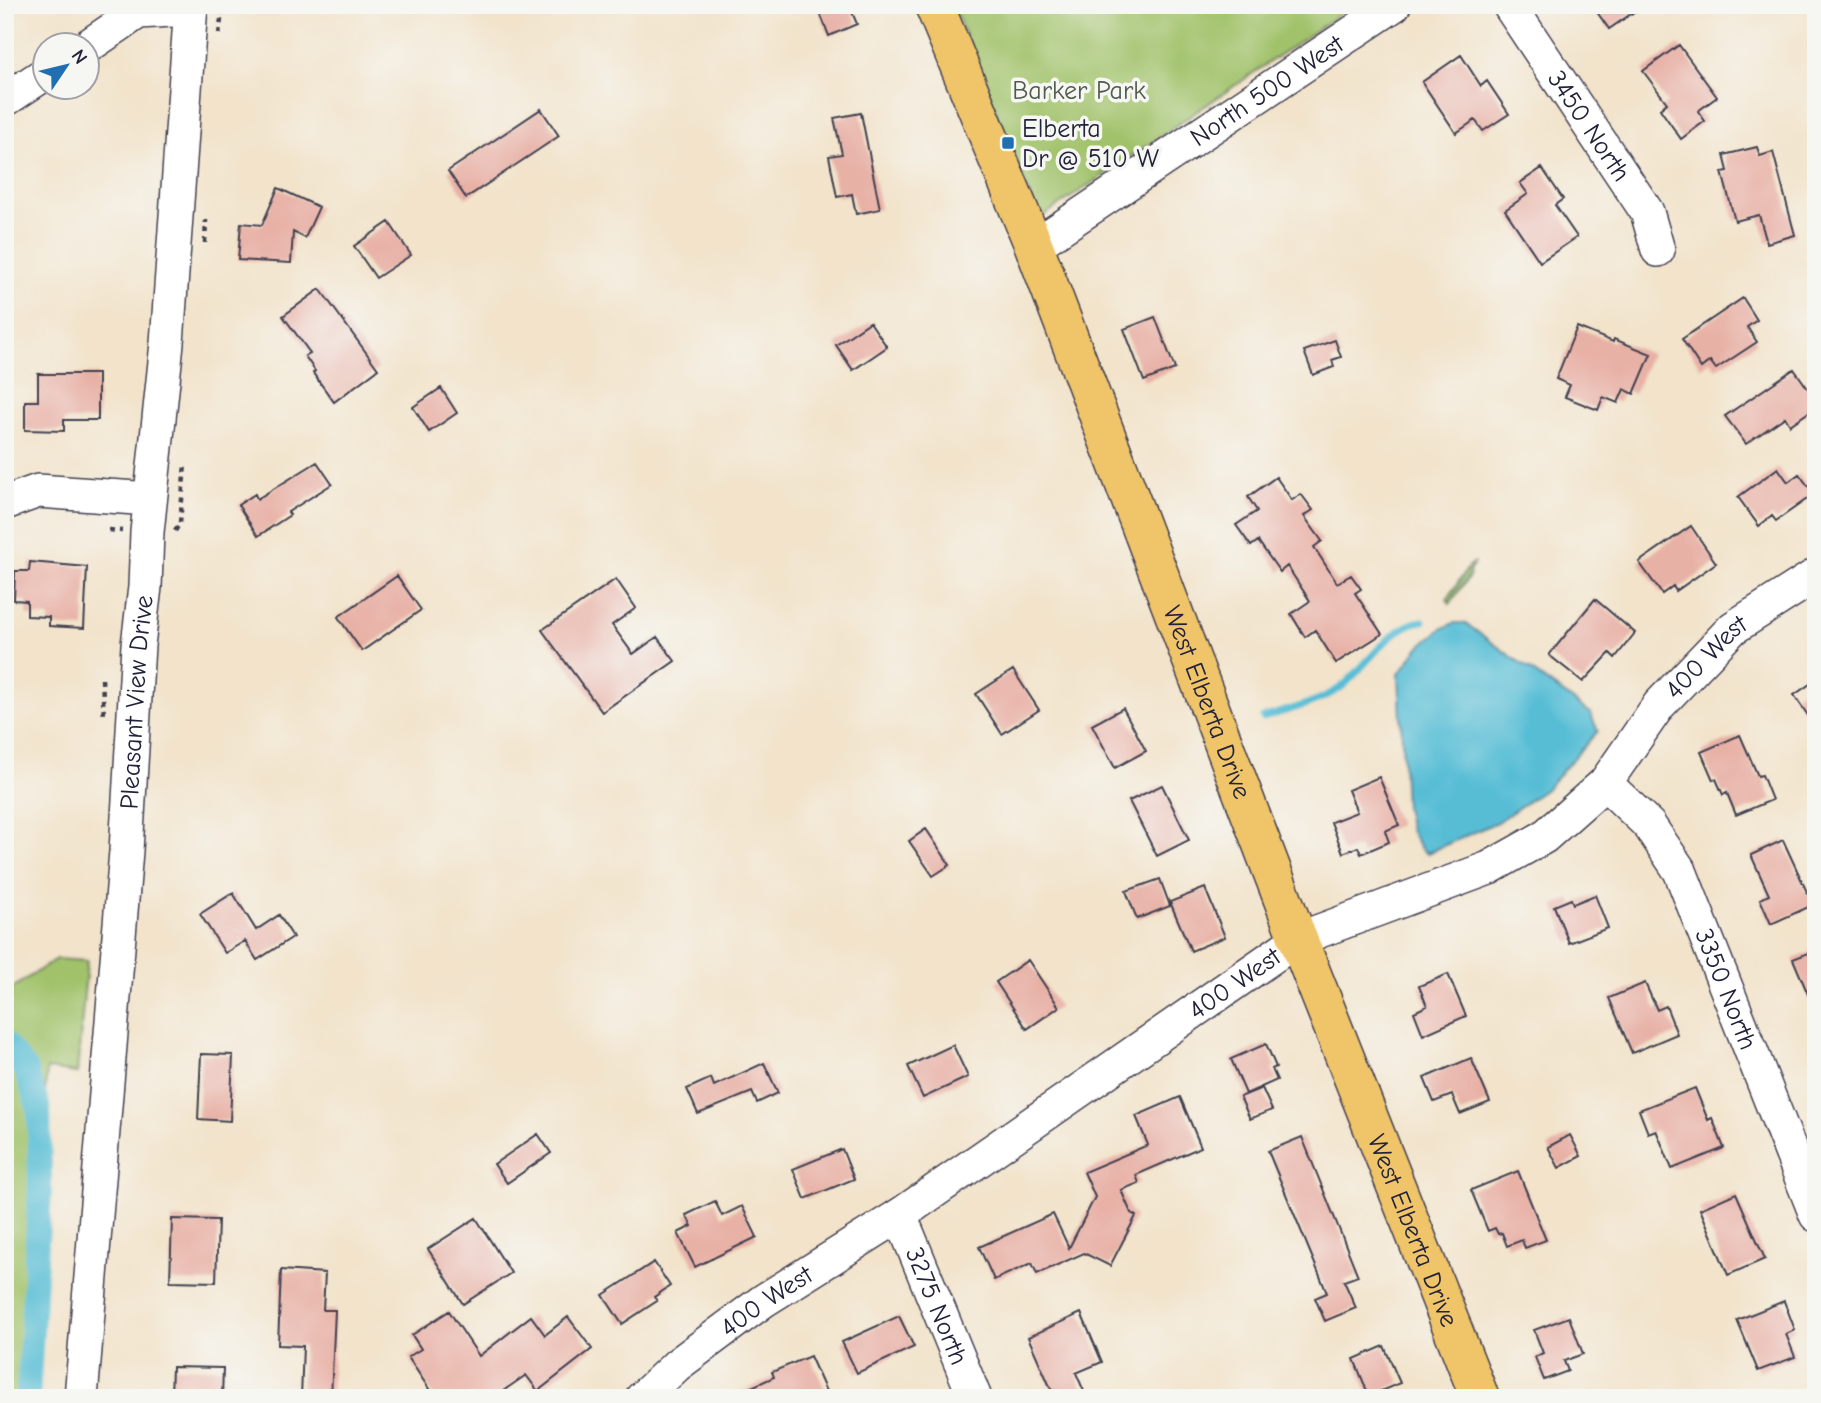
<svg xmlns="http://www.w3.org/2000/svg" width="1821" height="1403" font-family="'Comic Neue',sans-serif">
	<style>
		.green { fill: #a1c26b; stroke: #627253; stroke-width: 2 }
		.forest { fill: #80a85f; stroke: #51654d; stroke-width: 2 }
		.water { fill: #57bdd5; stroke: #3c7088; stroke-width: 2 }
		.lines { fill: none; stroke-linecap: round; stroke-linejoin: round }
		.stream { stroke: #57bdd5; stroke-width: 7 }
		.canal { stroke: #57bdd5; stroke-width: 24 }
		.building { fill: #e8b1a6 }
		.minor-casing { stroke: #413f50; stroke-width: 36 }
		.major-casing { stroke: #413f50; stroke-width: 41 }
		.path { stroke: #413f50; stroke-width: 4.5; stroke-dasharray: 5 5; stroke-linecap: butt }
		.minor { stroke: #fff; stroke-width: 33 }
		.major { stroke: #f0c469; stroke-width: 38 }
		.poi-dot { fill: #1f6fb2; stroke: #f6f6f2; stroke-width: 2.5 }
		.labels { text-anchor: middle; stroke-width: 7; stroke-linejoin: round; paint-order: stroke }
		.park-label { font-size: 26px; fill: #4e5a4c; stroke: #f6f6f2 }
		.street-label { font-size: 26px; fill: #22223b; stroke: #f6f6f2 }
		.poi-label { font-size: 26px; fill: #22223b; stroke: #f6f6f2; text-anchor: start }
	</style>
	<rect width="100%" height="100%" fill="#f6f6f2"/>
	<filter id="ink" filterUnits="userSpaceOnUse"><feTurbulence type="fractalNoise" baseFrequency=".0143" numOctaves="2"/><feDisplacementMap in="SourceGraphic" scale="14" xChannelSelector="R" yChannelSelector="G"/><feConvolveMatrix kernelMatrix="1 2 1 2 8 2 1 2 1" color-interpolation-filters="sRGB"/></filter>
	<filter id="wash" filterUnits="userSpaceOnUse"><feTurbulence type="fractalNoise" baseFrequency=".00686" numOctaves="4" result="noise"/><feDisplacementMap in="SourceGraphic" scale="28" xChannelSelector="R" yChannelSelector="G"/><feGaussianBlur stdDeviation="1.57" result="paint"/><feColorMatrix in="noise" values="0 0 0 0 0 0 0 0 0 0 0 0 0 0 0 0 0 1.4 0 .05"/><feComposite in="paint" operator="in"/></filter>
	<g filter="url(#wash)">
		<rect width="100%" height="100%" fill="#f2e3ca"/>
		<!-- green -->
		<path class="green" d="M 953,5 L 1353,5 L 1039,219 Z
			M 56,959 L 87,961 L 77,1073 L 47,1069 L 20,1398 L 5,1398 L 5,993 Z"/>
		<!-- forest -->
		<path class="forest" d="M 1475,562 L 1469,572 L 1470,575 L 1450,604 L 1447,599 L 1469,566 Z"/>
		<!-- water -->
		<path class="water" d="M 1454,623 L 1465,623 L 1590,713 L 1598,731 L 1547,788 L 1499,821 L 1427,853 L 1421,849 L 1410,830 L 1405,807 L 1399,674 L 1419,647 L 1441,629 Z"/>
		<g class="lines">
			<!-- stream -->
			<path class="stream" d="M 1263,718 C 1287,710 1325,701 1344,685 C 1366,666 1393,623 1423,621"/>
			<!-- canal -->
			<path class="canal" d="M 5,1044 L 25,1068 L 39,1109 L 40,1189 L 28,1398"/>
		</g>
		<g id="blocks">
			<!-- building -->
			<path class="building" d="M 817,5 L 849,5 L 857,24 L 829,36 Z
				M 1592,5 L 1644,5 L 1609,29 Z
				M 1679,45 L 1717,97 L 1698,111 L 1705,121 L 1681,139 L 1660,109 L 1667,103 L 1643,71 Z
				M 1461,55 L 1481,86 L 1487,81 L 1509,114 L 1483,131 L 1475,120 L 1456,133 L 1422,82 Z
				M 541,109 L 559,136 L 466,198 L 448,171 Z
				M 861,113 L 880,209 L 856,214 L 852,194 L 837,197 L 829,156 L 842,154 L 834,118 Z
				M 1757,147 L 1760,156 L 1773,152 L 1795,235 L 1767,243 L 1759,215 L 1735,221 L 1722,172 L 1728,171 L 1724,155 Z
				M 1542,168 L 1563,199 L 1555,205 L 1577,237 L 1540,262 L 1505,210 L 1528,194 L 1520,183 Z
				M 278,188 L 319,207 L 305,238 L 293,232 L 291,263 L 238,260 L 241,223 L 262,225 Z
				M 389,222 L 411,255 L 376,278 L 354,246 Z
				M 320,289 L 378,369 L 334,402 L 313,373 L 315,371 L 305,356 L 310,353 L 283,316 Z
				M 1743,298 L 1757,320 L 1747,327 L 1757,342 L 1716,369 L 1710,361 L 1701,368 L 1682,339 Z
				M 1155,317 L 1175,369 L 1144,381 L 1124,329 Z
				M 870,322 L 887,347 L 853,370 L 836,345 Z
				M 1577,327 L 1613,342 L 1614,339 L 1651,354 L 1634,394 L 1624,389 L 1618,403 L 1603,397 L 1598,410 L 1565,397 L 1570,385 L 1556,379 Z
				M 1335,340 L 1341,357 L 1332,360 L 1334,367 L 1313,375 L 1304,351 Z
				M 1794,369 L 1816,400 L 1816,407 L 1790,425 L 1785,417 L 1746,444 L 1725,416 Z
				M 38,374 L 98,374 L 98,420 L 64,420 L 64,431 L 25,430 L 25,401 L 38,401 Z
				M 441,388 L 457,413 L 429,432 L 413,407 Z
				M 317,462 L 332,484 L 288,512 L 290,515 L 258,536 L 238,505 L 255,494 L 257,499 Z
				M 1778,468 L 1788,482 L 1799,474 L 1814,494 L 1776,521 L 1772,516 L 1759,526 L 1738,497 Z
				M 1276,477 L 1292,500 L 1301,494 L 1313,510 L 1304,516 L 1322,541 L 1314,547 L 1337,583 L 1351,575 L 1361,589 L 1355,593 L 1382,634 L 1336,663 L 1315,630 L 1305,637 L 1291,614 L 1310,601 L 1287,566 L 1280,572 L 1258,541 L 1251,546 L 1236,525 L 1257,511 L 1248,497 Z
				M 1691,526 L 1716,563 L 1676,591 L 1673,586 L 1662,594 L 1639,562 Z
				M 30,562 L 87,567 L 84,628 L 49,626 L 49,617 L 27,616 L 27,601 L 14,600 L 15,571 L 29,571 Z
				M 397,576 L 421,610 L 362,651 L 338,617 Z
				M 616,579 L 636,608 L 612,625 L 633,654 L 657,637 L 675,661 L 602,712 L 542,630 Z
				M 1595,599 L 1635,633 L 1615,658 L 1610,653 L 1583,682 L 1549,655 Z
				M 1013,670 L 1039,710 L 1002,734 L 976,694 Z
				M 1816,680 L 1816,727 L 1794,695 Z
				M 1123,708 L 1146,751 L 1115,768 L 1092,725 Z
				M 1740,735 L 1758,776 L 1762,775 L 1772,800 L 1736,815 L 1727,793 L 1723,795 L 1716,779 L 1713,780 L 1701,752 Z
				M 1379,777 L 1399,825 L 1385,831 L 1389,842 L 1361,854 L 1358,847 L 1343,853 L 1331,822 L 1357,812 L 1348,790 Z
				M 1162,785 L 1189,840 L 1157,856 L 1129,801 Z
				M 926,829 L 950,865 L 933,876 L 909,841 Z
				M 1783,840 L 1813,905 L 1771,924 L 1760,899 L 1769,895 L 1751,855 Z
				M 1160,879 L 1170,906 L 1137,919 L 1126,891 Z
				M 1205,888 L 1225,937 L 1191,951 L 1170,902 Z
				M 233,893 L 256,930 L 279,915 L 293,937 L 257,960 L 245,941 L 225,953 L 200,914 Z
				M 1595,895 L 1608,928 L 1569,943 L 1554,906 L 1571,899 L 1573,904 Z
				M 1816,950 L 1816,1013 L 1793,959 Z
				M 1028,960 L 1059,1007 L 1027,1029 L 996,982 Z
				M 1448,974 L 1466,1016 L 1423,1035 L 1414,1012 L 1427,1006 L 1419,986 Z
				M 1645,983 L 1657,1010 L 1666,1006 L 1677,1034 L 1632,1053 L 1609,998 Z
				M 1266,1044 L 1276,1067 L 1272,1069 L 1277,1080 L 1246,1094 L 1231,1059 Z
				M 953,1045 L 968,1077 L 923,1098 L 908,1066 Z
				M 201,1054 L 233,1055 L 230,1121 L 198,1119 Z
				M 1471,1058 L 1490,1102 L 1460,1114 L 1452,1095 L 1434,1102 L 1424,1078 Z
				M 764,1063 L 778,1093 L 757,1103 L 752,1092 L 698,1114 L 687,1089 L 711,1078 L 714,1086 Z
				M 1262,1088 L 1272,1110 L 1250,1119 L 1240,1097 Z
				M 1695,1088 L 1708,1120 L 1712,1118 L 1724,1148 L 1672,1169 L 1656,1130 L 1648,1133 L 1639,1110 Z
				M 1180,1097 L 1201,1147 L 1136,1175 L 1139,1183 L 1121,1190 L 1131,1213 L 1136,1216 L 1110,1266 L 1084,1253 L 1037,1274 L 1032,1263 L 994,1280 L 979,1247 L 1053,1214 L 1069,1248 L 1095,1197 L 1084,1172 L 1148,1145 L 1136,1116 Z
				M 538,1134 L 551,1153 L 507,1183 L 494,1164 Z
				M 1570,1135 L 1581,1156 L 1559,1168 L 1548,1147 Z
				M 1302,1137 L 1358,1276 L 1344,1281 L 1356,1308 L 1325,1321 L 1315,1298 L 1327,1293 L 1268,1151 Z
				M 842,1149 L 854,1179 L 805,1199 L 793,1169 Z
				M 1518,1171 L 1546,1240 L 1525,1248 L 1522,1240 L 1507,1246 L 1502,1233 L 1498,1234 L 1495,1228 L 1488,1231 L 1471,1190 Z
				M 1736,1193 L 1765,1259 L 1728,1275 L 1700,1209 Z
				M 715,1201 L 722,1216 L 742,1206 L 757,1237 L 695,1267 L 678,1233 L 692,1226 L 686,1215 Z
				M 476,1218 L 511,1273 L 463,1304 L 428,1249 Z
				M 172,1219 L 218,1220 L 216,1282 L 170,1281 Z
				M 654,1262 L 670,1286 L 654,1297 L 657,1301 L 622,1324 L 603,1295 Z
				M 281,1270 L 325,1273 L 323,1310 L 335,1310 L 331,1398 L 301,1398 L 303,1346 L 278,1345 Z
				M 1784,1301 L 1795,1330 L 1786,1334 L 1795,1357 L 1758,1371 L 1737,1320 Z
				M 449,1311 L 479,1356 L 531,1316 L 545,1335 L 568,1317 L 592,1349 L 538,1391 L 526,1375 L 493,1398 L 435,1398 L 408,1357 L 421,1349 L 412,1335 Z
				M 1081,1313 L 1102,1362 L 1076,1373 L 1087,1398 L 1055,1398 L 1028,1337 Z
				M 899,1316 L 914,1347 L 857,1373 L 842,1342 Z
				M 1569,1317 L 1583,1354 L 1564,1361 L 1568,1371 L 1544,1380 L 1535,1357 L 1543,1353 L 1534,1330 Z
				M 1384,1346 L 1400,1383 L 1369,1396 L 1354,1359 Z
				M 810,1356 L 829,1398 L 727,1398 L 774,1377 L 772,1372 Z
				M 172,1367 L 223,1368 L 222,1398 L 171,1398 Z"/>
		</g>
	</g>
	<g filter="url(#ink)">
		<use href="#blocks" fill-opacity="0" stroke="#413f50" stroke-width="2"/>
		<g class="lines">
			<defs>
				<g id="minor">
					<path id="s1" d="M 1509,5 L 1647,212 L 1658,250"/>
					<path d="M 88,46 L 138,12 L 190,9"/>
					<path d="M 5,100 L 46,73"/>
					<path id="s2" d="M 1034,246 L 1394,5"/>
					<path d="M 5,503 L 38,491 L 150,499"/>
					<path id="s3" d="M 1605,783 L 1649,825 L 1680,871 L 1816,1215"/>
					<path id="s4" d="M 900,1215 L 975,1398"/>
					<path id="s5" d="M 81,1398 L 126,851 L 138,645 L 145,587 L 147,532 L 167,343 L 191,5"/>
					<path id="s6" d="M 642,1398 L 677,1365 L 763,1301 L 900,1215 L 1298,939 L 1489,868 L 1544,837 L 1605,783 L 1659,705 L 1733,628 L 1816,575"/>
				</g>
				<g id="major">
					<path id="s7" d="M 934,5 L 1034,246 L 1298,939 L 1480,1398"/>
				</g>
			</defs>
			<!-- minor casing -->
			<use href="#minor" class="minor-casing"/>
			<!-- major casing -->
			<use href="#major" class="major-casing"/>
			<!-- path -->
			<path class="path" d="M 219,34 L 223,5
				M 205,243 L 206,220
				M 109,530 L 122,531
				M 175,531 L 180,523 L 185,464
				M 102,679 L 104,717"/>
			<!-- minor -->
			<use href="#minor" class="minor"/>
			<!-- major -->
			<use href="#major" class="major"/>
		</g>
	</g>
	<!-- markers -->
	<rect class="poi-dot" x="1001" y="136" width="14" height="14" rx="3.5"/>
	<g class="labels">
		<!-- park labels -->
		<g class="park-label">
			<text x="1079" y="99">Barker Park</text>
		</g>
		<!-- street labels -->
		<g class="street-label">
			<text dy="9" stroke="none"><textPath href="#s2" startOffset="280">North 500 West</textPath></text>
			<text dy="9" stroke="none"><textPath href="#s1" startOffset="145">3450 North</textPath></text>
			<text dy="9" stroke="none"><textPath href="#s6" startOffset="1312">400 West</textPath></text>
			<text dy="9" stroke="none"><textPath href="#s5" startOffset="698">Pleasant View Drive</textPath></text>
			<text dy="9" stroke="none"><textPath href="#s7" startOffset="749">West Elberta Drive</textPath></text>
			<text dy="9" stroke="none"><textPath href="#s6" startOffset="724">400 West</textPath></text>
			<text dy="9" stroke="none"><textPath href="#s3" startOffset="243">3350 North</textPath></text>
			<text dy="9" stroke="none"><textPath href="#s7" startOffset="1316">West Elberta Drive</textPath></text>
			<text dy="9" stroke="none"><textPath href="#s6" startOffset="158">400 West</textPath></text>
			<text dy="9" stroke="none"><textPath href="#s4" startOffset="98">3275 North</textPath></text>
		</g>
		<!-- poi labels -->
		<g class="poi-label">
			<text x="1022" y="137">Elberta<tspan x="1022" dy="30">Dr @ 510 W</tspan></text>
		</g>
	</g>
	<!-- margin -->
	<rect width="1821" height="1403" fill="none" stroke="#f6f6f2" stroke-width="28"/>
	<!-- north arrow -->
	<g transform="translate(66 66) rotate(55)"><circle r="33" fill="#f6f6f2" stroke="#a1a1a9" stroke-width="2"/>
	<path d="M0-5L12 26L0 18L-12 26Z" fill="#1f6fb2"/>
	<text y="-10" font-size="19" font-weight="bold" text-anchor="middle" fill="#22223b">N</text>
	</g>
</svg>
